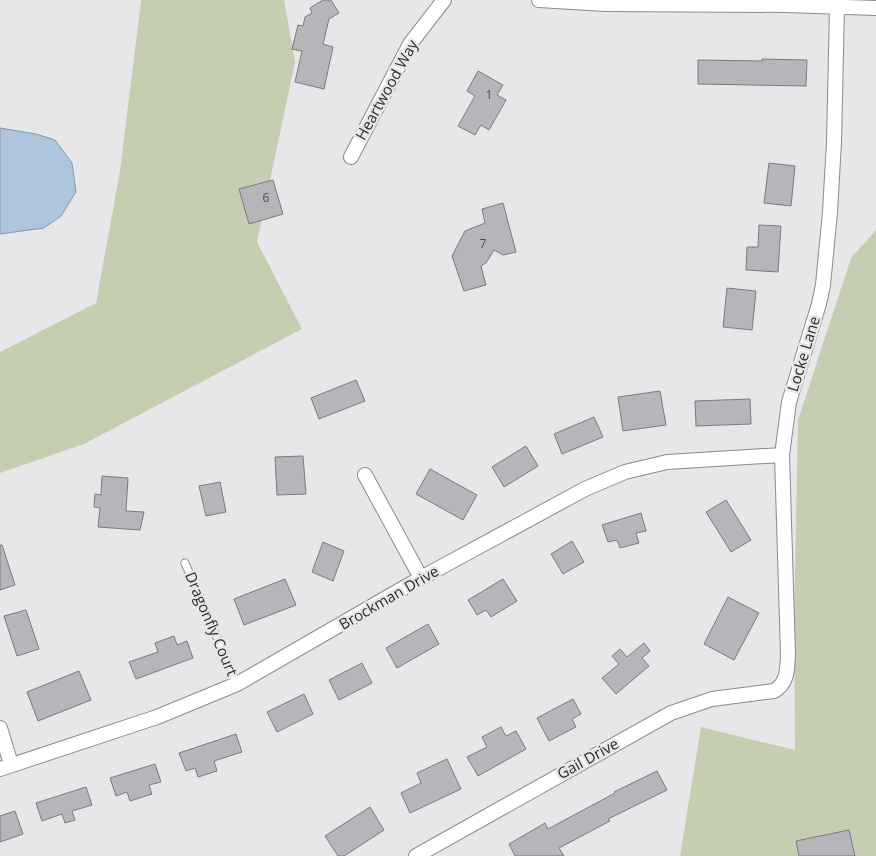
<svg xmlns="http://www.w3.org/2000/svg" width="876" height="856" font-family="'Open Sans',sans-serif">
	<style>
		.green { fill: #c6ceb1 }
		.water { fill: #afc5dd; stroke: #8897a8 }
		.building { fill: #b6b5b9; stroke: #7b7b7e }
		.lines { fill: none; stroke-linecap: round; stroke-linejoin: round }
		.lane-casing { stroke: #8b8a8e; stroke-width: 9 }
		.street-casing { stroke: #8b8a8e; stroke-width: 16 }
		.lane { stroke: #fff; stroke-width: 7 }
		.street { stroke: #fff; stroke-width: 14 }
		.labels { text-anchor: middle; stroke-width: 5; stroke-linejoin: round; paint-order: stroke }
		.number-label { font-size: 12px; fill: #4e4e50 }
		.street-label { font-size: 15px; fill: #2c2c2d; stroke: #e7e7ea }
	</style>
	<rect width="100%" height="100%" fill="#e7e7ea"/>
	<!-- green -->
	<path class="green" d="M 141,0 L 284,0 L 295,62 L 257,242 L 302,329 L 84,444 L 0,473 L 0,352 L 96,303 L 120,171 Z
		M 876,230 L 876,856 L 680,856 L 701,727 L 795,750 L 794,622 L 798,420 L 851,258 Z"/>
	<!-- water -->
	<path class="water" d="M 0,128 L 36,134 L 55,140 L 72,163 L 76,192 L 61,216 L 44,228 L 0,234 Z"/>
	<!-- building -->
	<path class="building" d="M 323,0 L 331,0 L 339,13 L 329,19 L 323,44 L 333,47 L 324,89 L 295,82 L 302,51 L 292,49 L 298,25 L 303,26 L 305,17 L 312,13 L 310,8 Z
		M 762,59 L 807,60 L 806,86 L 698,84 L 698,60 L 762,61 Z
		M 478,71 L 503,85 L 497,95 L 506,100 L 489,130 L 481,125 L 475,135 L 458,126 L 475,96 L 467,91 Z
		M 769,163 L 795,166 L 791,206 L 764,203 Z
		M 273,180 L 283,214 L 249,224 L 239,189 Z
		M 503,203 L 516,252 L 503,255 L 494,250 L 486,263 L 481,266 L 486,285 L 464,291 L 452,256 L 465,231 L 485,223 L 482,209 Z
		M 759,225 L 781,226 L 778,272 L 746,270 L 747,247 L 758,247 Z
		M 727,288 L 756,291 L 752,330 L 723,327 Z
		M 356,380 L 365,401 L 319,419 L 311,398 Z
		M 660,391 L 666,425 L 623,431 L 618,397 Z
		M 750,399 L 751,424 L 696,426 L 695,401 Z
		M 594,417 L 603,437 L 562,454 L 554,434 Z
		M 526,446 L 538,466 L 504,487 L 492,467 Z
		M 303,456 L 306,494 L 277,495 L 275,457 Z
		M 430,469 L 477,495 L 463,520 L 416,494 Z
		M 102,476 L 128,478 L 126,511 L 144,512 L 140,530 L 98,527 L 100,508 L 94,507 L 95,494 L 101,495 Z
		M 220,482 L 226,512 L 206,516 L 199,486 Z
		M 726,500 L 751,540 L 731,552 L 706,512 Z
		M 641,513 L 646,531 L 636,533 L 639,543 L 620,548 L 617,540 L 608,542 L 602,525 Z
		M 572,541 L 584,562 L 563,574 L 551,554 Z
		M 323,542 L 344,551 L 333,581 L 312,572 Z
		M 0,545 L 2,545 L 15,585 L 0,590 Z
		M 285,579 L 296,605 L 244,625 L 234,599 Z
		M 503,579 L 517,601 L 491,617 L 486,610 L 477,615 L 468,600 Z
		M 728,597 L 759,613 L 734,660 L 704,644 Z
		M 26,610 L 39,649 L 17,656 L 4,616 Z
		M 428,624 L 439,644 L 397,668 L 386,648 Z
		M 174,636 L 177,645 L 187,641 L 193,658 L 136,679 L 129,662 L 158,652 L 155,643 Z
		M 644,643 L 650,651 L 642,658 L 649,666 L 616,694 L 602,678 L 619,664 L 612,656 L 620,649 L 627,657 Z
		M 362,663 L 372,683 L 339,700 L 329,680 Z
		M 79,671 L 91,700 L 38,721 L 27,692 Z
		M 304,694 L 313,714 L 277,732 L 267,712 Z
		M 573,699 L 581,714 L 572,719 L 576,727 L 549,741 L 537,718 Z
		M 501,727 L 506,736 L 516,731 L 526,749 L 478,776 L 467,757 L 487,747 L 482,737 Z
		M 236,734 L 242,752 L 214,761 L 217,771 L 198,777 L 195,768 L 186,771 L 179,753 Z
		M 447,759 L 461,789 L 410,813 L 401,793 L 421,783 L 417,773 Z
		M 155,764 L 161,782 L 149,785 L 152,794 L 130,801 L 127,792 L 116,796 L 110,778 Z
		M 657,771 L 667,790 L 608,819 L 610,821 L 559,848 L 564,856 L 515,856 L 509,844 L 545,823 L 548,829 L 615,793 L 614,792 Z
		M 86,787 L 92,805 L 72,811 L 75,820 L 65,823 L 62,814 L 42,821 L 36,803 Z
		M 370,807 L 384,830 L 344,856 L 338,856 L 325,836 Z
		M 15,811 L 23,834 L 0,842 L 0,816 Z
		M 849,830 L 855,856 L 799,856 L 796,841 Z"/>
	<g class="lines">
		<defs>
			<path id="lane" d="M 185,563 L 237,684"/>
			<path id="street" d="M 539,0 L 605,4 L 785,5 L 876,8
				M 351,157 L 410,44 L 444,0
				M 365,475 L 421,578
				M 0,728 L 11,764
				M 0,769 L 157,717 L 237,684 L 421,578 L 585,489 L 625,472 L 667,462 L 782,455
				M 416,856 L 671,713 L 712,699 L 774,691 C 788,683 787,669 788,655 L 782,455 L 789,402 L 819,304 L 823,285 L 830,212 L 834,142 L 837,7"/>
		</defs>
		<!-- lane casing -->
		<use href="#lane" class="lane-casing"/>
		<!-- street casing -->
		<use href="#street" class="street-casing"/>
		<!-- lane -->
		<use href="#lane" class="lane"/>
		<!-- street -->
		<use href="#street" class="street"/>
	</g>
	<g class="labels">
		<!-- number labels -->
		<g class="number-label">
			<text x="489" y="99">1</text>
			<text x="266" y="202">6</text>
			<text x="483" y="248">7</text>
		</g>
		<!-- street labels -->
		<g class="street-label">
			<text transform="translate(387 90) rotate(-61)" y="5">Heartwood Way</text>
			<text transform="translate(804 354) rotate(-73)" y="5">Locke Lane</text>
			<text transform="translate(389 598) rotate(-30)" y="5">Brockman Drive</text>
			<text transform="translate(211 624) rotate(67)" y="5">Dragonfly Court</text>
			<text transform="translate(588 759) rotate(-29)" y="5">Gail Drive</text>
		</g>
	</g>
</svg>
